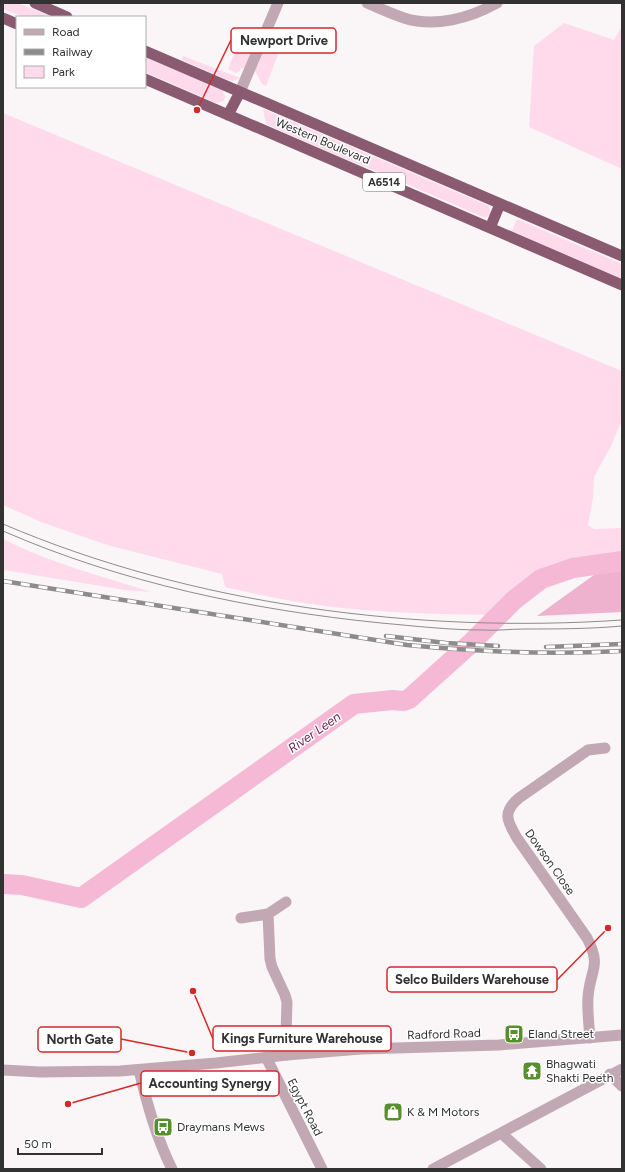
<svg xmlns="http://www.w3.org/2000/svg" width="625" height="1172" font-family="Figtree,sans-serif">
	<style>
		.green { fill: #fedaea }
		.forest { fill: #eeb2ce }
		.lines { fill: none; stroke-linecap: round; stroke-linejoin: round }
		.river { stroke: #f5b9d5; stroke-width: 20 }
		.minor { stroke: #c2a8b3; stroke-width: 11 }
		.tertiary { stroke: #c2a8b3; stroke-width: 11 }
		.trunk { stroke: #8a5a71; stroke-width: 11 }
		.tram { stroke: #8d8b8c; stroke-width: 1 }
		.rail-casing { stroke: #8d8b8c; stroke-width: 4.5 }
		.rail { stroke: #fff; stroke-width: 3; stroke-dasharray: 9; stroke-linecap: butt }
		.labels { text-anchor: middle; stroke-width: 3; stroke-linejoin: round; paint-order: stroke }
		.shield { fill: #fff; stroke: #707070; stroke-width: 1 }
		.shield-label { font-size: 11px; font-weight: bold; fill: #333232 }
		.street-label { font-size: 12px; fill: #333232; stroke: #fff }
		.poi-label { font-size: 12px; fill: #333232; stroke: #fff; text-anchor: start }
		.water-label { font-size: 13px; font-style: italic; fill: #6b274c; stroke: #fff }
		.leader { fill: none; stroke: #d62828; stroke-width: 1.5 }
		.callout-dot { fill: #d62828; stroke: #fff; stroke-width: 1.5 }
		.callout { fill: #fff; stroke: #d62828; stroke-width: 1.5 }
		.callout-label { font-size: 13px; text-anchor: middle; font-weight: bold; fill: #333232 }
	</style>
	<rect width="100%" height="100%" fill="#faf6f7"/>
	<!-- green -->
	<path class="green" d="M 3,3 L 18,3 L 51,17 L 24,17 L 3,9 Z
		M 564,23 L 614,40 L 622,26 L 622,169 L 529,127 L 534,46 Z
		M 241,37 L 255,44 L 245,69 L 241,68 L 240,71 L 236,73 L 228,69 Z
		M 264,49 L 278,54 L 266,86 L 262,84 L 255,71 Z
		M 183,56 L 240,78 L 233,81 L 225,79 L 182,60 Z
		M 145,57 L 222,90 L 225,96 L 224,101 L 216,103 L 145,72 Z
		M 263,109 L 489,206 L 491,214 L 485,218 L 393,178 L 334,154 L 266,124 Z
		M 3,113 L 622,371 L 622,420 L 611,446 L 594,477 L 593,498 L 588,525 L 594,529 L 622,528 L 622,554 C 591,558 554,559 529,580 C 517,590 506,601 496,612 L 490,615 C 441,614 391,613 342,608 C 303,604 263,596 225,587 L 222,574 L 107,545 L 41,522 L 3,505 Z
		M 517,219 L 622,264 L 622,279 L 512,231 Z
		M 3,539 C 50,563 101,576 151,592 L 125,590 L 3,570 Z"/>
	<!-- forest -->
	<path class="forest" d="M 622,569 L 622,612 L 537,616 L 598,572 Z"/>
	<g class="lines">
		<!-- river -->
		<path class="river" d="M 3,884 L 22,885 L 81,898 L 354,704 L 392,700 L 404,701 L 409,699 L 469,645 L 514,600 L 541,579 L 573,568 L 622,561"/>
		<!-- minor -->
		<path class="minor" d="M 367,3 C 379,8 392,14 404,18 C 435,28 470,18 497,3
			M 240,92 L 278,3
			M 268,914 L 270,959 L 272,967 L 285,995 L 287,1002 L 286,1034 L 287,1055
			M 241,918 L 268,914 L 286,902
			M 590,1038 C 589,1025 587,1010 588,997 C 590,970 602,966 587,938 L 517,838 C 507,821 502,812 519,798 L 588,750 L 605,748
			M 266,1057 L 322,1169
			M 610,1074 L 622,1086
			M 501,1133 L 541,1169
			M 433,1169 L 622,1069"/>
		<!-- tertiary -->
		<path class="tertiary" d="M 3,1070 L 40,1072 L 120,1071 L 216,1063 L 287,1055 L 361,1049 L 499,1045 L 622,1035
			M 139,1070 C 147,1104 156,1137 172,1169"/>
		<!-- trunk -->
		<path class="trunk" d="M 35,3 L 67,17
			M 3,18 L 17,24
			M 145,51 L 622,256
			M 145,79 L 622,285
			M 228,115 L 240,92
			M 490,228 L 500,204"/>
		<!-- tram -->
		<path class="tram" d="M 3,524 C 192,605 418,634 622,620
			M 3,531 C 122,583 252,610 381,623 C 415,626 449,630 482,630 C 496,631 510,629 524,629 C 557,629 589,629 622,626"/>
		<defs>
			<path id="rail" d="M 3,581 L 407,645 C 479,652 550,655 622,651
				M 386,636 L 446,643 L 498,646
				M 546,647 L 622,644"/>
		</defs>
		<!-- rail casing -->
		<use href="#rail" class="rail-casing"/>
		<!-- rail -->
		<use href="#rail" class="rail"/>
	</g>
	<!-- icons -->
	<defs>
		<symbol id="bus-square" viewBox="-11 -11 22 22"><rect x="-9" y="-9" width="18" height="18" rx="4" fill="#568f2c" stroke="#fff"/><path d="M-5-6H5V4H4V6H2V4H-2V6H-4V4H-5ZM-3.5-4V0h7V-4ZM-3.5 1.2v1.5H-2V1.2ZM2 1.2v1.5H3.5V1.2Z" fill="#fff"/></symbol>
		<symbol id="temple-square" viewBox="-11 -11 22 22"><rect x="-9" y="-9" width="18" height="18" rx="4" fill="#568f2c" stroke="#fff"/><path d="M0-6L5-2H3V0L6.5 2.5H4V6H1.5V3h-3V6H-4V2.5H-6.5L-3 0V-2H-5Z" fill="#fff"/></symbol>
		<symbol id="shop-square" viewBox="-11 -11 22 22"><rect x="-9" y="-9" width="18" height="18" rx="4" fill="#568f2c" stroke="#fff"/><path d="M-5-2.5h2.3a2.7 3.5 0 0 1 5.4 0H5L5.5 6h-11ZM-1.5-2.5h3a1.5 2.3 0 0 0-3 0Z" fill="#fff"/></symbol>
	</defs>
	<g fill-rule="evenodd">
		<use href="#bus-square" x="503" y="1023" width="22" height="22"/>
		<use href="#temple-square" x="521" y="1060" width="22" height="22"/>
		<use href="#shop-square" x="382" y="1101" width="22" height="22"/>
		<use href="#bus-square" x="152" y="1116" width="22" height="22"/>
	</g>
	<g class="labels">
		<!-- shield labels -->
		<rect class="shield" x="363" y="173" width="42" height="18" rx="3"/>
		<g class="shield-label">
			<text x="384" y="186">A6514</text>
		</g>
		<!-- street labels -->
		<g class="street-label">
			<text transform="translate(323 141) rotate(23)" y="4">Western Boulevard</text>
			<text transform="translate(550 862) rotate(55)" y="4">Dowson Close</text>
			<text transform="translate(444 1034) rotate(-2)" y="4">Radford Road</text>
			<text transform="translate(305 1107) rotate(63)" y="4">Egypt Road</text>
		</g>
		<!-- poi labels -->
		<g class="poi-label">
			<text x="528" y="1038">Eland Street</text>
			<text x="546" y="1068">Bhagwati<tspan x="546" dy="14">Shakti Peeth</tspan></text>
			<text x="407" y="1116">K &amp; M Motors</text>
			<text x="177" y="1131">Draymans Mews</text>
		</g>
		<!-- water labels -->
		<g class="water-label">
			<text transform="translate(314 732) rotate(-35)" y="5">River Leen</text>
		</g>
	</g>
	<!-- callouts -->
	<path class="leader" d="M197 110L231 40M608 928L557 980M193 991L213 1039M192 1053L121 1039M68 1104L141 1083"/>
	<g class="callout-dot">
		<circle cx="197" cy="110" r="4"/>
		<circle cx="608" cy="928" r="4"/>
		<circle cx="193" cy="991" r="4"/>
		<circle cx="192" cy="1053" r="4"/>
		<circle cx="68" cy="1104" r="4"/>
	</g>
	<g class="callout">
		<rect x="231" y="28" width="105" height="25" rx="4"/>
		<rect x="387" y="967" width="170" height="25" rx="4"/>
		<rect x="213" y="1026" width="178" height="25" rx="4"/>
		<rect x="38" y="1027" width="83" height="25" rx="4"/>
		<rect x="141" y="1071" width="138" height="25" rx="4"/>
	</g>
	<g class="callout-label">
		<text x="284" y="45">Newport Drive</text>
		<text x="472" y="984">Selco Builders Warehouse</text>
		<text x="302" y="1043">Kings Furniture Warehouse</text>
		<text x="80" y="1044">North Gate</text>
		<text x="210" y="1088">Accounting Synergy</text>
	</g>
	<!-- border -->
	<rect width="625" height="1172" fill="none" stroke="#333232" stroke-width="8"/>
	<!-- legend -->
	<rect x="16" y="16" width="130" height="72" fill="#ffffff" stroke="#adadad"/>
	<rect x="24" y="29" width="20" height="6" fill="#c2a8b3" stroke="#adadad"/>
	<text x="52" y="36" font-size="12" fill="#333232">Road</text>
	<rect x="24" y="49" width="20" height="6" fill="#8d8b8c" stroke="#adadad"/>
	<text x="52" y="56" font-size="12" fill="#333232">Railway</text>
	<rect x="24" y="66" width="20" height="12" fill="#fedaea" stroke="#adadad"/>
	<text x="52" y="76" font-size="12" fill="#333232">Park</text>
	<!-- scale -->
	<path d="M18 1148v6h84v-6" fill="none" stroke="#333232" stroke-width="2"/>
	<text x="24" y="1148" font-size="12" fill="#333232" stroke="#ffffff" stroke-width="3" paint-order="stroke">50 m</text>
</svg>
